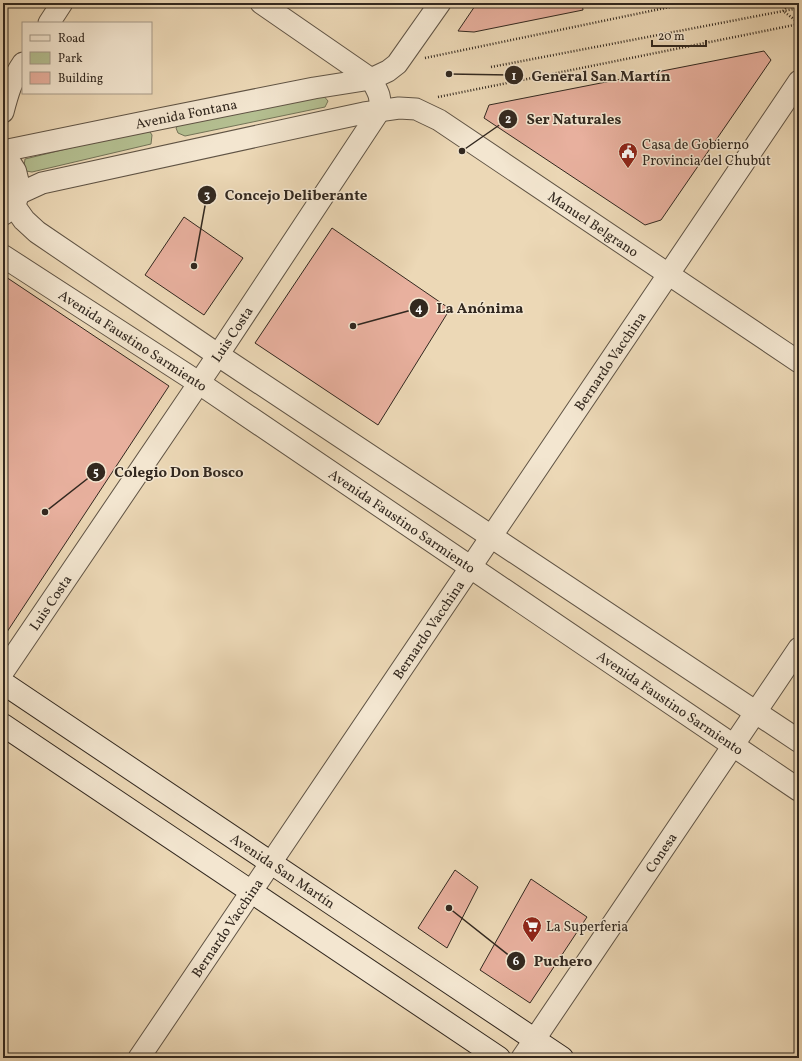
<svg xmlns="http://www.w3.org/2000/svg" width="802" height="1061" font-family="Vollkorn,serif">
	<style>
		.park { fill: #b4bf91; stroke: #737458 }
		.building { fill: #e8b09e; stroke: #32281f }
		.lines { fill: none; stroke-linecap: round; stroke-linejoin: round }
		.minor-casing { stroke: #605445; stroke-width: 23 }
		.tertiary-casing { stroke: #605445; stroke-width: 24 }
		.secondary-casing { stroke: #32281f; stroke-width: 24 }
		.path { stroke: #32281f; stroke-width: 2.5; stroke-dasharray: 1 2; stroke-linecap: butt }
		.minor { stroke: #f3e6d0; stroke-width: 21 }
		.tertiary { stroke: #f3e6d0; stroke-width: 22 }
		.secondary { stroke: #f3e6d0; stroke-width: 22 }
		.labels { text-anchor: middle; stroke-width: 3; stroke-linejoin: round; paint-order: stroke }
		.street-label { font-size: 14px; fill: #32281f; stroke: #f3e6d0 }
		.poi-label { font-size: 14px; fill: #32281f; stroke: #f3e6d0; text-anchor: start }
		.leader { fill: none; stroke: #32281f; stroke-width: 1.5 }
		.callout-dot { fill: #32281f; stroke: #f3e6d0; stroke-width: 1.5 }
		.mark-label { font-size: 12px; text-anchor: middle; font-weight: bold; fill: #fff }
		.callout-label { font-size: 15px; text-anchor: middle; font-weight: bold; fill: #32281f; stroke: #f3e6d0; stroke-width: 3; stroke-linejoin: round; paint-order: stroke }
	</style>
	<rect width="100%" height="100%" fill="#ecd8b6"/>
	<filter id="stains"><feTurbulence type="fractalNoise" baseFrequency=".005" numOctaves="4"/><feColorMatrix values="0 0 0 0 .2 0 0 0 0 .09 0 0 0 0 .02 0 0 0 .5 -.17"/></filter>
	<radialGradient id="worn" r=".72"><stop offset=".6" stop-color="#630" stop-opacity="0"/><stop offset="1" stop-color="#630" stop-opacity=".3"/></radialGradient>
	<!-- park -->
	<path class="park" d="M 322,94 L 328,101 L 325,107 L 185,136 L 178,133 L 176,128 L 180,123 Z
		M 148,129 L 152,135 L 151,144 L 32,172 L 26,171 L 24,166 L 25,159 Z"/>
	<!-- building -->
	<path class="building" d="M 477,3 L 582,3 L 583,10 L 474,32 L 458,31 Z
		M 764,51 L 771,60 L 661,220 L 645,225 L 484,118 L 489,105 Z
		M 184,217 L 243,258 L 204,315 L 145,275 Z
		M 332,228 L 450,309 L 378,425 L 255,343 Z
		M 3,275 L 169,386 L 3,638 Z
		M 455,870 L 478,887 L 447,948 L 418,928 Z
		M 531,879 L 587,917 L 530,1003 L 480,970 Z"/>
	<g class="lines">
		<defs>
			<g id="minor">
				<path d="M 49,23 L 62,3"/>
				<path d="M 3,112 C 8,93 12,79 23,63"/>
				<path id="s1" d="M 3,151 L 159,119 L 314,88 L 371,79 L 388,71 L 397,64 L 440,3"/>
				<path id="s2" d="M 18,194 L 42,183 L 322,122 L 364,113 L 399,108 L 416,109 L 439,120 L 799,362"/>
				<path id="s3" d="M 3,672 L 218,355 L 380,110 C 381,95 378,92 371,79 L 261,3"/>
				<path id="s4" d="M 139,1058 L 799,81"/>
				<path id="s5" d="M 522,1058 L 799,648"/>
			</g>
			<g id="tertiary">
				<path d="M 3,152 L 15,171 L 18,183 L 18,194 L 14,206 L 3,214"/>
				<path d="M 14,206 L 24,220 L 37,232 L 218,355 L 799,741"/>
				<path id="s6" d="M 3,256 L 199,383 L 799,790"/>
			</g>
			<g id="secondary">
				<path id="s7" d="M 3,683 L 562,1058"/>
				<path d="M 3,725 L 499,1058"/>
			</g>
		</defs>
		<!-- minor casing -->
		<use href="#minor" class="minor-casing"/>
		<!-- tertiary casing -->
		<use href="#tertiary" class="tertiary-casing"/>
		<!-- secondary casing -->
		<use href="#secondary" class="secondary-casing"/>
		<!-- path -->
		<path class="path" d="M 789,3 L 783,11 L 799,23
			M 425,58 L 689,3
			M 491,67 L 799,8
			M 438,97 L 799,24"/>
		<!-- minor -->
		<use href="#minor" class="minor"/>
		<!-- tertiary -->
		<use href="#tertiary" class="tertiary"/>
		<!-- secondary -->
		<use href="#secondary" class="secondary"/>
	</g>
	<!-- icons -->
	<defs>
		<symbol id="civic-pin" viewBox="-11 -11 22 30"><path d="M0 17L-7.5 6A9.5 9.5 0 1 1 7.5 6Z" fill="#8f2418" stroke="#f3e6d0"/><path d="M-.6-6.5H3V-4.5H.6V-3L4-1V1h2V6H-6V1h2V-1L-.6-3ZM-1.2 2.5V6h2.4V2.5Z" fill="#fff"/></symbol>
		<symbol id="supermarket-pin" viewBox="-11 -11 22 30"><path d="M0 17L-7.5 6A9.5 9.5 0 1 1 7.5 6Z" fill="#8f2418" stroke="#f3e6d0"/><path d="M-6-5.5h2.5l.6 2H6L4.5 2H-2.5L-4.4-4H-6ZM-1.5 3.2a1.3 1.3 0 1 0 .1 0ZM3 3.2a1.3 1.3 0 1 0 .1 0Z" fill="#fff"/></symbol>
	</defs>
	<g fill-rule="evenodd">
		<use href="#civic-pin" x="617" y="141" width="22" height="30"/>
		<use href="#supermarket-pin" x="521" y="915" width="22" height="30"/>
	</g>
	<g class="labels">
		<!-- street labels -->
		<g class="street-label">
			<text dy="5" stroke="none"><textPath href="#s1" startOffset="187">Avenida Fontana</textPath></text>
			<text dy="5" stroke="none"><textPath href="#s2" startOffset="620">Manuel Belgrano</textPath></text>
			<text dy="5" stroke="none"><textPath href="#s3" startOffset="408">Luis Costa</textPath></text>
			<text dy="5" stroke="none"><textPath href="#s6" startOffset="155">Avenida Faustino Sarmiento</textPath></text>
			<text dy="5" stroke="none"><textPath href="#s4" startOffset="841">Bernardo Vacchina</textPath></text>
			<text dy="5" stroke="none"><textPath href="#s6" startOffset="479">Avenida Faustino Sarmiento</textPath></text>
			<text dy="5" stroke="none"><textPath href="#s3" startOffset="84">Luis Costa</textPath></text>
			<text dy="5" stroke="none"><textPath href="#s4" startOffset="517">Bernardo Vacchina</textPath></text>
			<text dy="5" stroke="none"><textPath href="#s6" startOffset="803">Avenida Faustino Sarmiento</textPath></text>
			<text dy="5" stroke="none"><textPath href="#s5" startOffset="248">Conesa</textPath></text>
			<text dy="5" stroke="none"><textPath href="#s7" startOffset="337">Avenida San Martín</textPath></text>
			<text dy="5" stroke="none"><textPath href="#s4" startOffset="157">Bernardo Vacchina</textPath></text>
		</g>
		<!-- poi labels -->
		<g class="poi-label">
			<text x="642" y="149">Casa de Gobierno<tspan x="642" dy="16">Provincia del Chubut</tspan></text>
			<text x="546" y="931">La Superferia</text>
		</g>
	</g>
	<!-- callouts -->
	<path class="leader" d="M449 74L514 75M462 151L508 119M194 266L207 195M353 326L419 308M45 512L96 472M449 908L516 961"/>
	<g class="callout-dot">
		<circle cx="449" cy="74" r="4"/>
		<circle cx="462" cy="151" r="4"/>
		<circle cx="194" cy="266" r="4"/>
		<circle cx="353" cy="326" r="4"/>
		<circle cx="45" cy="512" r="4"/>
		<circle cx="449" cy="908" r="4"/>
		<circle cx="514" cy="75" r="10"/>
		<circle cx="508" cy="119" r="10"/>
		<circle cx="207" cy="195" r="10"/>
		<circle cx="419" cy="308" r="10"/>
		<circle cx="96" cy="472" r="10"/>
		<circle cx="516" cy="961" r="10"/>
	</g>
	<g class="mark-label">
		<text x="514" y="80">1</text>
		<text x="508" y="123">2</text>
		<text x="207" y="199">3</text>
		<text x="419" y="312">4</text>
		<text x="96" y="476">5</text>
		<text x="516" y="965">6</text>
	</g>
	<g class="callout-label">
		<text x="601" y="81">General San Martín</text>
		<text x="574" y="124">Ser Naturales</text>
		<text x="296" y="200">Concejo Deliberante</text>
		<text x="480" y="313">La Anónima</text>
		<text x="179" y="477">Colegio Don Bosco</text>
		<text x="563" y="966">Puchero</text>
	</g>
	<!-- margin -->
	<rect width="802" height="1061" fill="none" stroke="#ecd8b6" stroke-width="16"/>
	<rect x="4" y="4" width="794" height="1053" fill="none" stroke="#32281f" stroke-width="2"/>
	<rect x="8" y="8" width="786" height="1045" fill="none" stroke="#32281f"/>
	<!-- legend -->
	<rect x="22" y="22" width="130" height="72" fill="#f3e6d0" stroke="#a69a89"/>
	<rect x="30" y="35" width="20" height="6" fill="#f3e6d0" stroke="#a69a89"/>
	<text x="58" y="42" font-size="12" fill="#32281f">Road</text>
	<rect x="30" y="52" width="20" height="12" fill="#b4bf91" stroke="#a69a89"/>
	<text x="58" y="62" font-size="12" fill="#32281f">Park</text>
	<rect x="30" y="72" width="20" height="12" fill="#e8b09e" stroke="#a69a89"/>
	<text x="58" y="82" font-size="12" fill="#32281f">Building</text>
	<!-- scale -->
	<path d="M652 40v6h54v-6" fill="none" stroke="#32281f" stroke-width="2"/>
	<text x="658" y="40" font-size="12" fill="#32281f" stroke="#f3e6d0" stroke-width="3" paint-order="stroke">20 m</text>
	<rect width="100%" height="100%" filter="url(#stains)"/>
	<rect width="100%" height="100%" fill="url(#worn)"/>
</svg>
